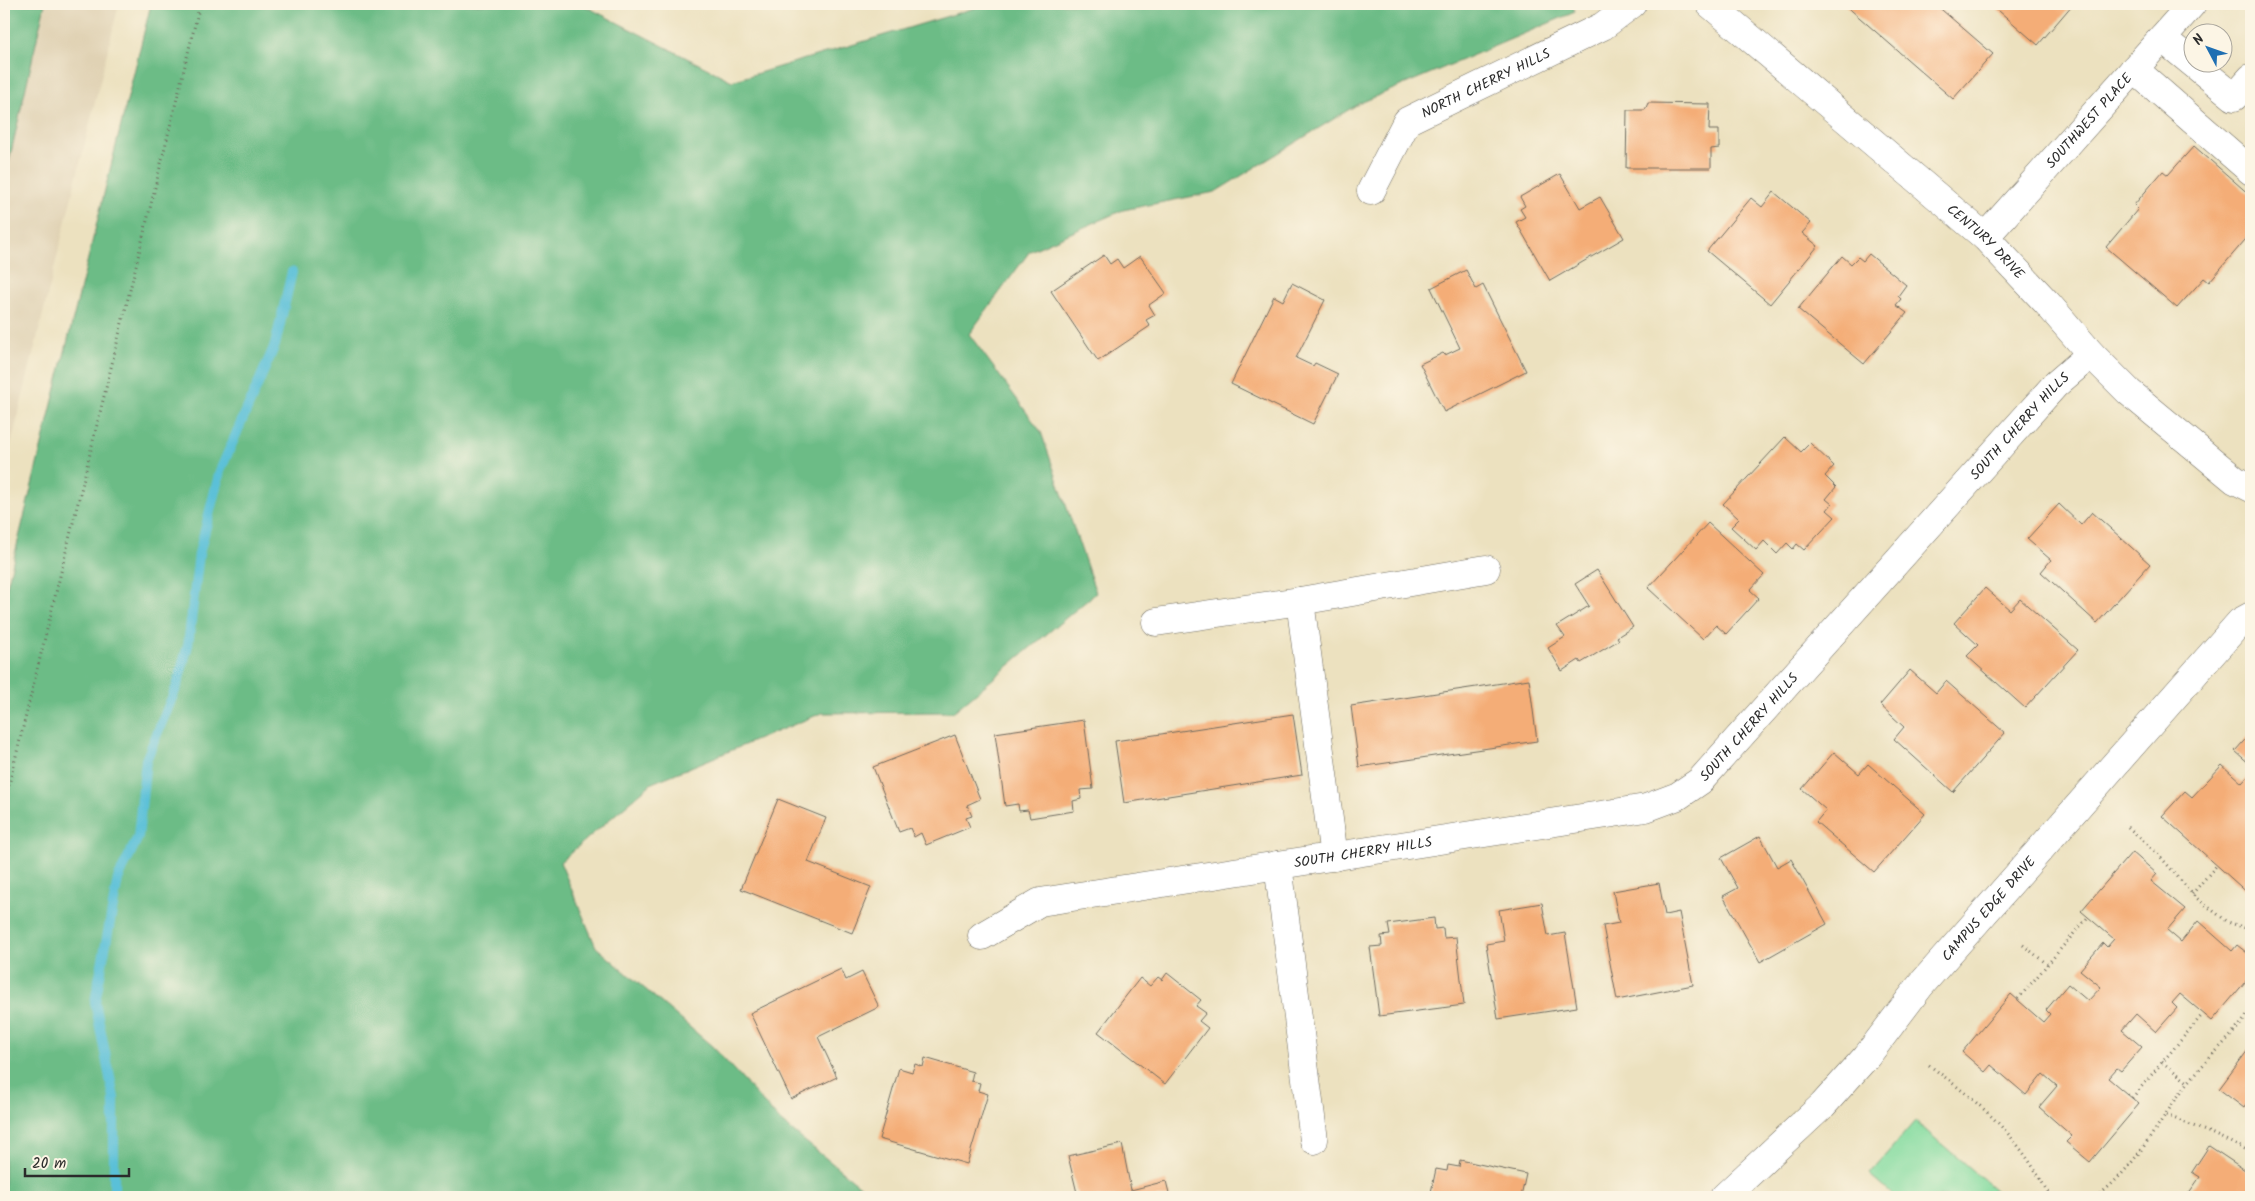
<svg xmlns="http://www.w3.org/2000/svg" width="2255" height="1201" font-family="Kalam,sans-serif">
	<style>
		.built { fill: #e0d2b4 }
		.green { fill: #85dca0; stroke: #588466 }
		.forest { fill: #6cbc86; stroke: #4c7458 }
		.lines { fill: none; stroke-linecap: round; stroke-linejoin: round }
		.stream { stroke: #5ac0d8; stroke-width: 10 }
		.building { fill: #f4ad77 }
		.minor-casing { stroke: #6f6b5f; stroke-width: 29 }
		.path { stroke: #6f6b5f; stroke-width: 3; stroke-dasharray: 1 4; stroke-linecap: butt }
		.minor { stroke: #fff; stroke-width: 28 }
		.labels { text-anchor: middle; stroke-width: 4.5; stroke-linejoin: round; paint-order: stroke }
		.street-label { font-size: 14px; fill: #2b2b2b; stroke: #fcf5e5 }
	</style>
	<rect width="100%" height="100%" fill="#fcf5e5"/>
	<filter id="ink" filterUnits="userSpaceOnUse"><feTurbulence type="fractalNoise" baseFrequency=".02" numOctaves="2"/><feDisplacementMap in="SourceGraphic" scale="10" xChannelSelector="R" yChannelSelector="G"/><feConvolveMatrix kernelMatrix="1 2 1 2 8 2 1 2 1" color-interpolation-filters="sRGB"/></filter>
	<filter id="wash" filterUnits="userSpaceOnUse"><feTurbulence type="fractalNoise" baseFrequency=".0096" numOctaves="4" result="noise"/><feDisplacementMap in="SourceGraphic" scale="20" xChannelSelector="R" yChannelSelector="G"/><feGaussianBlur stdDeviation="1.12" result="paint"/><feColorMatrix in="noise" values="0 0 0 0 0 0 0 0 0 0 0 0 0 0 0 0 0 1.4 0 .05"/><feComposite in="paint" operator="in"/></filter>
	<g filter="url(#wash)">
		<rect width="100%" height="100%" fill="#ece1bf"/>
		<!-- built -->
		<path class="built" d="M 4,4 L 119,4 L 4,473 Z"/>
		<!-- green -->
		<path class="green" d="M 1915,1121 L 2003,1197 L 1895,1197 L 1869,1174 Z"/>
		<!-- forest -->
		<path class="forest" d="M 4,4 L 45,4 L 4,183 Z
			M 151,4 L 581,4 L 732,81 L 988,4 L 1572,4 L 1575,12 L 1358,104 L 1215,192 L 1123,210 L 1030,251 L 969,334 L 1041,432 L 1096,593 L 953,712 L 822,713 L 652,783 L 560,862 L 596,947 L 713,1047 L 781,1122 L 874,1197 L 4,1197 L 4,598 Z"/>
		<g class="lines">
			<!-- stream -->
			<path class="stream" d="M 108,1197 L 114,1195 L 114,1098 L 95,1002 L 118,879 L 138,837 L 146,760 L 177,686 L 188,645 L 199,554 L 220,471 L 275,345 L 292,272"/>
		</g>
		<g id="blocks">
			<!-- building -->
			<path class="building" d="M 1844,4 L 1935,4 L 1993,54 L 1953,99 Z
				M 1991,4 L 2073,4 L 2038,45 Z
				M 1648,103 L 1710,104 L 1709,130 L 1719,130 L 1719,148 L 1711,149 L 1711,168 L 1626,168 L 1627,110 L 1645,110 Z
				M 2194,146 L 2251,196 L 2251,233 L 2209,282 L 2204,278 L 2177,308 L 2106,247 L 2138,209 L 2134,205 L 2163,171 L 2168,175 Z
				M 1560,174 L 1580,208 L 1600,197 L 1624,238 L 1550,281 L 1516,222 L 1525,217 L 1520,209 L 1525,206 L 1520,197 Z
				M 1774,192 L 1811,223 L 1802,233 L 1818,246 L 1770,304 L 1707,251 L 1751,198 L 1762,207 Z
				M 1869,254 L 1906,285 L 1898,296 L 1901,299 L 1896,305 L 1907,313 L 1864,364 L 1798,309 L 1842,256 L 1851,264 L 1858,257 L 1863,261 Z
				M 1104,255 L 1110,264 L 1117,259 L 1123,268 L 1140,256 L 1166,293 L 1149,305 L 1155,315 L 1146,320 L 1150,326 L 1098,361 L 1051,291 Z
				M 1466,270 L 1476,289 L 1483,285 L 1526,371 L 1444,412 L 1420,364 L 1443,353 L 1445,355 L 1460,348 L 1431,288 Z
				M 1292,283 L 1325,300 L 1296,358 L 1313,366 L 1315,363 L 1338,374 L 1313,424 L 1231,384 L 1274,296 L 1283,301 Z
				M 1785,437 L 1801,452 L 1810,443 L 1834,466 L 1825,476 L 1836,487 L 1826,499 L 1832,504 L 1827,510 L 1835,517 L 1804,550 L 1797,544 L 1793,549 L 1787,543 L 1777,554 L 1764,541 L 1756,550 L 1731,527 L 1739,519 L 1723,504 Z
				M 2059,504 L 2081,525 L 2092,512 L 2150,564 L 2097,623 L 2041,572 L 2051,560 L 2027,539 Z
				M 1708,523 L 1764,575 L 1750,590 L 1759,598 L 1726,634 L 1716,625 L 1703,639 L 1648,588 Z
				M 1597,570 L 1633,627 L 1617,637 L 1619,640 L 1581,663 L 1579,660 L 1562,671 L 1548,648 L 1565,637 L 1557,626 L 1589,606 L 1575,584 Z
				M 1985,588 L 2010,610 L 2020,599 L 2078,650 L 2025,708 L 1967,656 L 1978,645 L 1954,623 Z
				M 1910,670 L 1936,693 L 1946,681 L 2005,733 L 1953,792 L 1894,739 L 1904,727 L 1880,705 Z
				M 1529,679 L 1537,741 L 1359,767 L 1351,706 Z
				M 1293,714 L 1302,775 L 1124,803 L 1115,741 Z
				M 1084,720 L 1093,789 L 1080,790 L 1081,799 L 1073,801 L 1074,811 L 1030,818 L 1028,810 L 1019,811 L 1018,804 L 1005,806 L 995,733 Z
				M 2251,733 L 2251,765 L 2235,751 Z
				M 955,735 L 980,799 L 967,805 L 972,816 L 966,818 L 970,827 L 926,845 L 921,833 L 914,837 L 910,828 L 899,832 L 873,767 Z
				M 1834,752 L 1859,774 L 1868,764 L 1925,814 L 1874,872 L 1816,822 L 1826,810 L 1802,789 Z
				M 2222,765 L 2242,783 L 2251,773 L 2251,896 L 2162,816 L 2185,791 L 2192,797 Z
				M 778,799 L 826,818 L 808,862 L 871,887 L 852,933 L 741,889 Z
				M 1760,836 L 1777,867 L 1791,859 L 1827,924 L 1760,962 L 1723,896 L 1738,888 L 1721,858 Z
				M 2132,852 L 2157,874 L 2151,881 L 2185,909 L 2167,930 L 2181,942 L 2198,921 L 2232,951 L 2237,945 L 2251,956 L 2251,975 L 2212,1021 L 2180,994 L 2172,1003 L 2177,1008 L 2156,1032 L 2136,1014 L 2122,1030 L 2142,1047 L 2121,1071 L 2117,1068 L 2108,1078 L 2139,1104 L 2090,1162 L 2066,1142 L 2072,1136 L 2039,1107 L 2057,1086 L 2043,1074 L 2026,1095 L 1991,1065 L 1985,1072 L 1962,1052 L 2011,994 L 2043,1022 L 2050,1014 L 2046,1010 L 2068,984 L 2088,1001 L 2101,987 L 2080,970 L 2103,943 L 2107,947 L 2114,939 L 2081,911 Z
				M 1659,883 L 1665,915 L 1679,912 L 1693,985 L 1617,1000 L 1603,926 L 1619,923 L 1613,891 Z
				M 1542,903 L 1548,936 L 1565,933 L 1577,1007 L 1498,1019 L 1486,944 L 1504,941 L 1499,910 Z
				M 1434,918 L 1435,929 L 1443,928 L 1444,938 L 1456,937 L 1464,1005 L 1379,1016 L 1370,947 L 1382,946 L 1381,936 L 1390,935 L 1388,924 Z
				M 841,969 L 846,980 L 862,972 L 879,1007 L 818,1037 L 837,1077 L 791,1099 L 750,1013 Z
				M 1167,973 L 1201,1000 L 1196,1006 L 1206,1013 L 1199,1021 L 1208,1028 L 1165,1084 L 1098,1032 L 1140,978 L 1150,986 L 1158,977 L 1162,980 Z
				M 2251,1046 L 2251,1101 L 2249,1100 L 2244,1108 L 2219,1089 Z
				M 925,1058 L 973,1072 L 971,1081 L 980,1083 L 978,1091 L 988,1094 L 967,1164 L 879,1139 L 899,1068 L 912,1072 L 915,1064 L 923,1067 Z
				M 1122,1144 L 1131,1190 L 1166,1181 L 1170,1197 L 1078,1197 L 1068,1156 Z
				M 2209,1146 L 2251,1174 L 2251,1197 L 2186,1197 L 2200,1177 L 2192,1172 Z
				M 1460,1160 L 1526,1174 L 1521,1197 L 1430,1197 L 1436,1169 L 1447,1171 L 1448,1165 L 1459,1167 Z"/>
		</g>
	</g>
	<g filter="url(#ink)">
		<use href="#blocks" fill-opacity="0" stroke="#6f6b5f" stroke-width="1"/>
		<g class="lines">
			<defs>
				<g id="minor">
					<path id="s1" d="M 1710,4 L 1985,237 L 2047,303 L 2091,354 L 2129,392 L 2235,480 L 2251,488"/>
					<path d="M 2162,38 L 2234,97 L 2251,78"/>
					<path d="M 2134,69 L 2251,171"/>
					<path id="s2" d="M 1371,191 L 1407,121 L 1603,26 L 1632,4"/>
					<path id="s3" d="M 1985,237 L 2192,4"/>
					<path d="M 1300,601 L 1334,857"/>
					<path d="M 1156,622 L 1300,601 L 1486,569"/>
					<path d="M 1278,865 L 1314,1140"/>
					<path id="s4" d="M 982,936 L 1040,902 L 1646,808 L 1678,796 L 1700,781 L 2055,385 L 2091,354"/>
					<path id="s5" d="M 1724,1197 L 1823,1105 L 1867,1056 L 1920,986 L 2240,622 L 2251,616"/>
				</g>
			</defs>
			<!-- minor casing -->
			<use href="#minor" class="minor-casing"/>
			<!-- path -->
			<path class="path" d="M 4,805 L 200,4
				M 2128,827 L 2159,855 L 2195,897 L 2228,922 L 2251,930
				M 2192,894 L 2217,865
				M 2023,945 L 2047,964
				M 2018,999 L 2088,917
				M 2162,1062 L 2189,1083
				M 1929,1065 C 1983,1106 2019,1135 2050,1197
				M 2132,1098 L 2203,1014
				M 2166,1115 L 2213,1134 L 2251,1152
				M 2249,1172 L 2251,1169
				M 2096,1197 C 2140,1165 2161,1114 2196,1073 C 2214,1052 2235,1034 2251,1010"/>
			<!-- minor -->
			<use href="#minor" class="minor"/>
		</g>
	</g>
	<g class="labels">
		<!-- street labels -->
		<g class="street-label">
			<text dy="5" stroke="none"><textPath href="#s2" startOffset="166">NORTH CHERRY HILLS</textPath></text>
			<text dy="5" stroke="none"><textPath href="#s3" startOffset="156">SOUTHWEST PLACE</textPath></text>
			<text dy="5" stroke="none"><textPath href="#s1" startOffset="364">CENTURY DRIVE</textPath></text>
			<text dy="5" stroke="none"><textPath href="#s4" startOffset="1219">SOUTH CHERRY HILLS</textPath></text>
			<text dy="5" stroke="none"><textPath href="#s4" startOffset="814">SOUTH CHERRY HILLS</textPath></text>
			<text dy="5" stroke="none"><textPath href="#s4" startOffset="394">SOUTH CHERRY HILLS</textPath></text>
			<text dy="5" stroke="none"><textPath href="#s5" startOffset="392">CAMPUS EDGE DRIVE</textPath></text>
		</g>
	</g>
	<!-- margin -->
	<rect width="2255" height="1201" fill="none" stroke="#fcf5e5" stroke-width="20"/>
	<!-- north arrow -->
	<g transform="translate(2208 48) rotate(311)"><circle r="24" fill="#fcf5e5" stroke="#a8a49b"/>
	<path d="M0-4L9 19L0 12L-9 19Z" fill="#1f6fb2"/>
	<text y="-8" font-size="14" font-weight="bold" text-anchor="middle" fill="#2b2b2b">N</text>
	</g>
	<!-- scale -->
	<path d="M25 1168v8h104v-8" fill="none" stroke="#2b2b2b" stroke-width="2.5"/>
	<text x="32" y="1168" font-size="15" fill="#2b2b2b" stroke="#fcf5e5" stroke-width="4" paint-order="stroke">20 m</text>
</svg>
